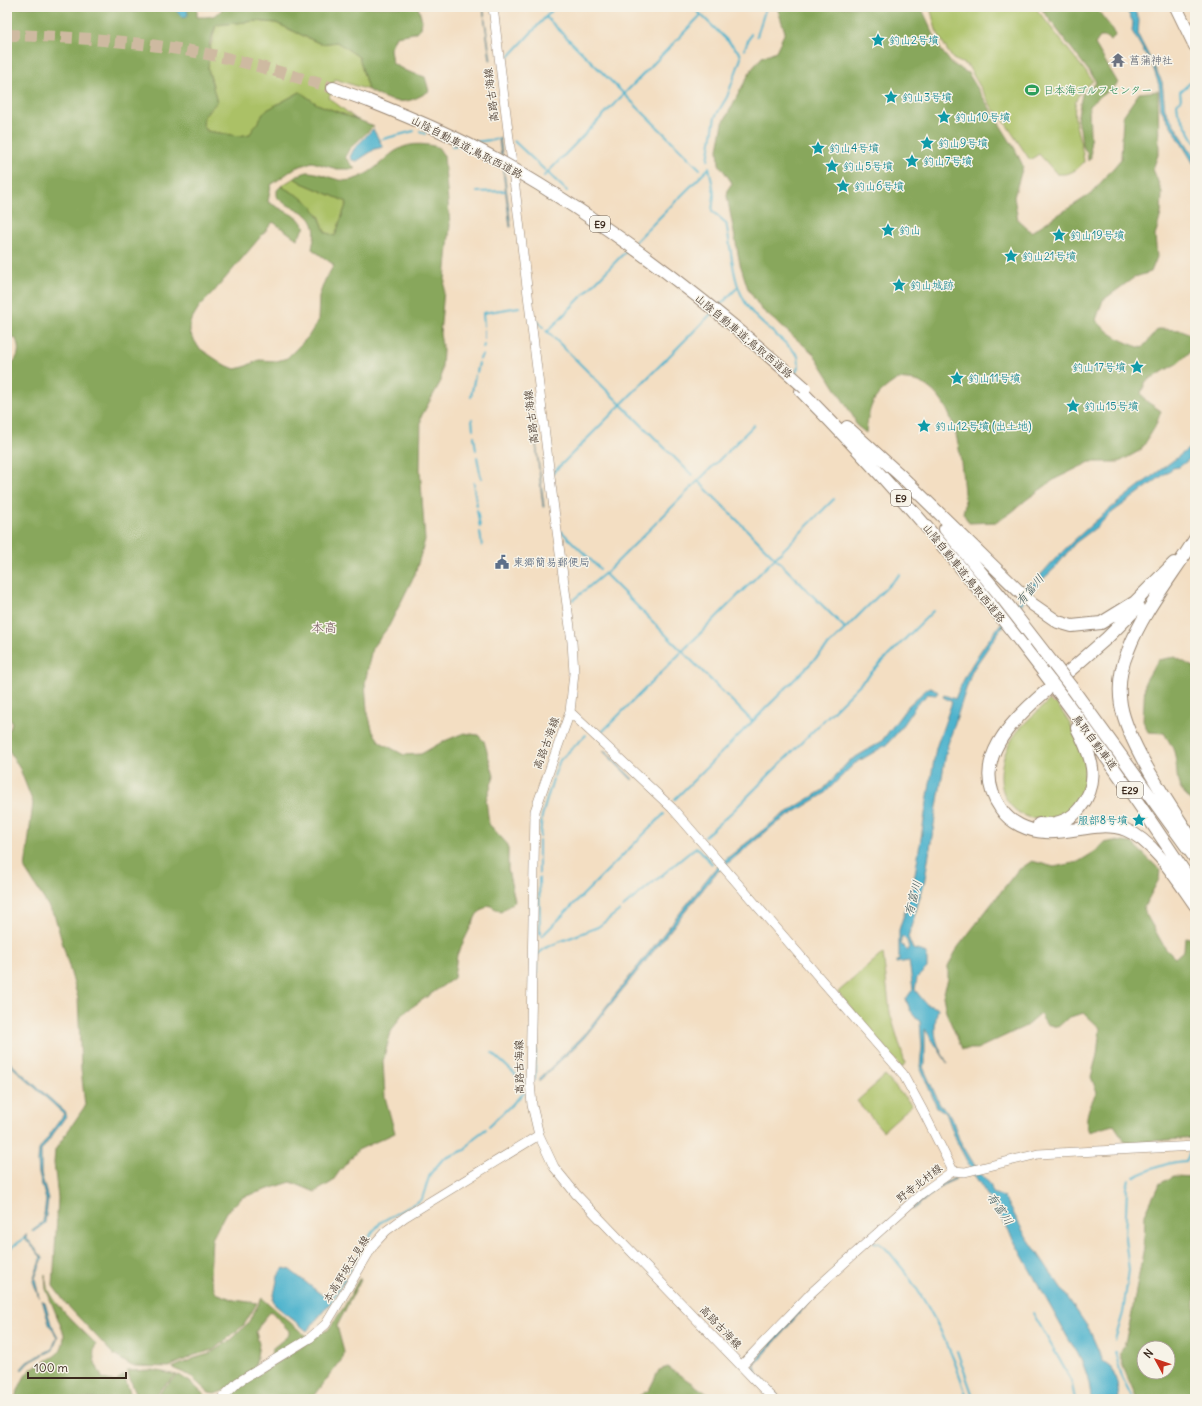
<svg xmlns="http://www.w3.org/2000/svg" width="1202" height="1406" font-family="Delius,'Klee One',sans-serif">
	<style>
		.green { fill: #abc166; stroke: #737642 }
		.forest { fill: #88a75b; stroke: #62683c; fill-rule: evenodd }
		.water { fill: #4eb3cd; stroke: #446e76; fill-rule: evenodd }
		.lines { fill: none; stroke-linecap: round; stroke-linejoin: round }
		.stream { stroke: #4eb3cd; stroke-width: 2 }
		.highway-tunnel { stroke: #cebaa1; stroke-width: 12; stroke-dasharray: 12 6; stroke-linecap: butt }
		.secondary-casing { stroke: #978470; stroke-width: 10 }
		.highway-casing { stroke: #978470; stroke-width: 14 }
		.secondary { stroke: #fff; stroke-width: 9 }
		.highway { stroke: #fff; stroke-width: 12 }
		.highway-bridge-casing { stroke: #978470; stroke-width: 14; stroke-linecap: butt }
		.highway-bridge { stroke: #fff; stroke-width: 12 }
		.labels { text-anchor: middle; stroke-width: 3; stroke-linejoin: round; paint-order: stroke }
		.shield { fill: #f7f3e8; stroke: #73665b; stroke-width: 1 }
		.shield-label { font-size: 10px; font-weight: bold; fill: #3b2a1e }
		.culture-label { font-size: 11px; fill: #0d838f; stroke: #f7f3e8; text-anchor: start }
		.worship-label { font-size: 11px; fill: #5b616d; stroke: #f7f3e8; text-anchor: start }
		.leisure-label { font-size: 11px; fill: #27864d; stroke: #f7f3e8; text-anchor: start }
		.street-label { font-size: 11px; fill: #3b2a1e; stroke: #f7f3e8 }
		.service-label { font-size: 11px; fill: #4e5e75; stroke: #f7f3e8; text-anchor: start }
		.water-label { font-size: 12px; font-style: italic; fill: #425a5b; stroke: #f7f3e8 }
		.quarter-label { font-size: 13px; fill: #75555f; stroke: #f7f3e8 }
	</style>
	<rect width="100%" height="100%" fill="#f7f3e8"/>
	<filter id="ink" filterUnits="userSpaceOnUse"><feTurbulence type="fractalNoise" baseFrequency=".025" numOctaves="2"/><feDisplacementMap in="SourceGraphic" scale="8" xChannelSelector="R" yChannelSelector="G"/><feConvolveMatrix kernelMatrix="1 2 1 2 8 2 1 2 1" color-interpolation-filters="sRGB"/></filter>
	<filter id="wash" filterUnits="userSpaceOnUse"><feTurbulence type="fractalNoise" baseFrequency=".012" numOctaves="4" result="noise"/><feDisplacementMap in="SourceGraphic" scale="16" xChannelSelector="R" yChannelSelector="G"/><feGaussianBlur stdDeviation="0.9" result="paint"/><feColorMatrix in="noise" values="0 0 0 0 0 0 0 0 0 0 0 0 0 0 0 0 0 1.4 0 .05"/><feComposite in="paint" operator="in"/></filter>
	<g filter="url(#wash)">
		<rect width="100%" height="100%" fill="#f3dec2"/>
		<!-- green -->
		<path class="green" d="M 930,7 L 1035,7 L 1093,81 C 1089,84 1082,89 1079,94 C 1067,114 1083,141 1084,162 C 1076,171 1070,175 1057,174 L 1039,154 L 1030,160 L 998,112 L 994,111 L 968,66 L 953,59 L 947,50 L 936,30 Z
			M 256,21 L 276,23 L 321,44 L 337,42 L 359,57 L 368,90 L 335,79 L 329,98 L 356,119 L 317,104 L 300,92 L 265,111 L 250,134 L 239,136 L 207,131 L 203,126 L 204,116 L 211,110 L 213,85 L 208,69 L 208,57 L 216,25 Z
			M 294,178 L 302,183 L 347,202 L 335,236 L 325,232 L 319,215 L 281,186 Z
			M 1052,698 C 1070,721 1099,765 1085,795 C 1081,803 1070,810 1063,817 C 1055,818 1044,820 1036,819 C 997,812 994,771 1010,743 C 1019,725 1038,712 1052,698 Z
			M 883,953 L 890,1013 L 905,1063 L 902,1068 L 838,992 Z
			M 885,1076 L 912,1105 L 883,1131 L 857,1101 Z"/>
		<!-- forest -->
		<path class="forest" d="M 7,7 L 123,7 L 134,12 L 157,7 L 197,7 L 197,17 C 207,17 218,18 223,7 L 418,7 L 422,20 L 421,28 L 414,33 L 396,36 L 390,49 L 392,63 L 406,71 L 425,77 L 429,91 C 405,107 392,103 368,90 L 359,57 L 337,42 L 321,44 L 276,23 L 256,21 L 216,25 L 210,42 L 208,69 L 217,102 L 204,116 L 203,126 L 207,131 L 239,136 L 250,134 L 265,111 L 300,92 L 317,104 L 374,126 L 349,149 L 345,157 L 355,169 L 337,169 L 312,162 L 295,168 L 271,185 L 268,202 L 298,218 L 305,227 L 297,239 L 273,222 L 212,294 L 199,307 L 190,322 L 190,333 L 199,348 L 223,364 L 235,369 L 244,367 L 259,360 L 277,361 L 287,358 L 308,337 L 318,321 L 319,296 L 325,280 L 334,265 L 312,249 C 313,243 316,233 314,227 C 309,208 288,210 277,197 L 277,190 L 281,186 C 307,201 315,202 325,232 L 335,236 L 347,202 L 302,183 L 294,178 C 298,176 304,172 308,172 C 322,172 337,183 351,180 C 388,171 388,134 438,147 L 444,156 L 450,225 L 440,334 L 443,351 L 441,381 L 421,417 L 420,469 L 425,540 L 415,574 L 389,626 L 372,648 L 365,683 L 367,710 L 373,732 L 380,742 L 404,755 L 421,754 L 442,742 L 464,733 L 478,735 L 484,741 L 494,776 L 486,800 L 489,824 L 508,845 L 508,870 L 515,901 L 501,912 L 489,905 L 477,914 L 457,955 L 454,978 L 402,1014 L 391,1032 L 383,1061 L 385,1097 L 395,1133 L 358,1150 L 339,1172 L 332,1182 L 315,1192 L 291,1182 L 243,1197 L 226,1212 L 212,1239 L 210,1276 L 216,1293 L 234,1300 L 257,1303 L 244,1325 L 213,1350 L 195,1355 L 169,1367 L 132,1366 L 114,1355 L 67,1305 L 53,1286 L 58,1198 L 54,1163 L 55,1150 L 85,1106 L 81,1069 L 78,998 L 55,917 L 25,869 L 33,803 L 20,769 L 7,747 L 7,730 L 10,729 L 12,722 L 7,716 L 7,368 C 18,359 21,352 16,339 L 7,336 Z
			M 777,7 L 921,7 L 941,50 L 952,64 L 968,73 L 1015,149 L 1023,166 L 1014,197 L 1018,220 L 1031,232 L 1091,194 L 1121,159 L 1123,116 L 1139,93 L 1158,91 L 1159,152 L 1153,169 L 1162,192 L 1161,214 L 1155,236 L 1157,257 L 1151,272 L 1135,277 L 1103,300 L 1096,320 C 1108,334 1124,343 1142,348 L 1158,329 L 1182,330 L 1191,335 L 1191,351 L 1178,363 L 1146,381 L 1141,393 L 1146,401 L 1161,411 L 1155,427 L 1141,450 L 1119,462 L 1090,462 L 1055,479 L 1026,500 L 1012,512 L 997,522 L 969,523 L 963,513 L 965,504 C 961,465 961,401 919,382 C 913,380 904,380 898,379 C 873,395 869,404 866,433 L 856,425 L 854,418 L 814,354 L 761,309 L 748,289 L 740,264 L 727,196 L 728,189 L 732,183 L 719,164 L 718,149 L 723,123 L 751,70 L 762,57 L 776,51 L 785,32 Z
			M 1040,7 L 1095,7 L 1114,31 L 1115,36 L 1110,40 L 1106,37 L 1100,37 L 1095,44 L 1118,83 C 1110,93 1096,95 1089,108 L 1091,157 L 1088,161 L 1087,153 L 1082,145 L 1080,128 L 1077,120 L 1082,94 L 1096,83 L 1094,78 Z
			M 1175,657 L 1195,668 L 1195,803 C 1173,789 1179,778 1175,756 C 1174,748 1168,740 1164,733 L 1148,732 L 1143,721 L 1145,682 L 1158,660 Z
			M 1113,841 L 1132,843 L 1160,870 L 1159,879 L 1143,909 L 1165,948 L 1175,958 L 1184,950 L 1185,937 L 1194,939 L 1195,942 L 1195,1138 L 1126,1143 L 1114,1125 L 1089,1132 C 1083,1119 1090,1104 1097,1092 L 1091,1077 L 1097,1055 L 1100,1028 L 1084,1013 L 1069,1017 L 1058,1027 L 1046,1024 L 1040,1014 L 1026,1026 L 977,1049 L 962,1049 L 946,1012 L 943,996 L 948,979 L 948,966 L 958,947 L 1017,871 L 1032,861 L 1054,867 L 1078,862 L 1096,851 L 1103,843 Z
			M 1174,1176 L 1195,1177 L 1195,1399 L 1137,1399 L 1124,1369 L 1119,1353 L 1124,1346 L 1131,1318 L 1144,1247 L 1145,1214 L 1159,1184 ZM 1144,1348 L 1168,1348 L 1168,1372 L 1144,1372 Z
			M 45,1274 C 45,1300 79,1326 96,1344 C 90,1357 97,1367 103,1379 L 116,1382 L 124,1375 L 132,1399 L 14,1399 C 19,1390 22,1378 29,1371 C 43,1357 64,1362 64,1334 L 46,1289 Z
			M 359,1279 L 361,1279 L 337,1326 L 344,1352 L 343,1358 L 312,1399 L 225,1399 L 231,1392 L 325,1331 L 328,1330 L 344,1307 Z
			M 262,1298 L 307,1337 L 282,1353 L 271,1356 L 272,1349 L 289,1335 L 289,1331 L 271,1311 L 261,1323 L 256,1332 L 259,1344 L 255,1369 L 223,1391 L 215,1394 L 209,1393 L 189,1375 L 172,1368 L 195,1358 L 209,1354 L 232,1339 L 248,1323 Z
			M 668,1367 L 715,1399 L 634,1399 L 649,1390 L 659,1370 Z
			M 153,1370 L 177,1375 L 162,1387 L 154,1399 L 138,1399 L 127,1371 Z
			M 179,1375 L 190,1382 L 209,1399 L 156,1399 L 164,1387 Z"/>
		<!-- water -->
		<path class="water" d="M 178,7 L 187,7 L 188,15 L 184,18 L 174,9 Z
			M 483,7 L 491,60 L 490,60 Z
			M 1125,7 L 1133,7 L 1139,20 L 1138,35 L 1162,82 L 1165,110 L 1195,158 L 1195,166 L 1161,109 L 1159,85 L 1153,67 L 1132,31 L 1133,22 Z
			M 373,129 L 383,147 L 375,149 L 357,161 L 352,160 L 350,157 L 354,149 Z
			M 500,138 L 511,227 L 510,227 L 499,139 Z
			M 533,418 L 544,507 L 543,507 Z
			M 1195,444 L 1195,455 L 1179,467 L 1173,468 L 1110,514 L 1098,526 L 1075,543 L 1055,568 L 1031,590 L 1015,614 L 1000,630 L 972,671 L 947,747 L 924,884 L 908,937 L 913,949 L 927,953 L 927,968 L 917,978 L 915,990 L 927,1005 L 938,1008 C 932,1033 935,1043 948,1064 L 925,1029 L 925,1064 L 923,1067 L 940,1105 L 951,1115 L 959,1139 L 978,1171 L 990,1184 L 993,1193 L 1003,1197 L 1007,1201 L 1024,1233 L 1089,1329 L 1103,1361 L 1112,1368 L 1117,1383 L 1119,1399 L 1091,1399 C 1090,1377 1082,1358 1069,1340 L 998,1212 L 973,1173 L 956,1140 L 946,1113 L 937,1107 L 920,1067 L 922,1047 L 920,1022 L 910,1010 L 906,999 L 913,989 L 909,961 L 896,963 L 896,961 L 899,960 L 899,930 L 913,886 L 936,748 L 952,702 L 943,697 L 944,695 L 955,699 C 968,666 988,639 1010,612 C 1032,584 1054,558 1081,534 C 1117,501 1157,473 1195,444 ZM 902,936 L 907,941 L 909,948 L 908,951 L 901,944 Z
			M 929,687 L 933,688 L 938,692 L 936,695 L 928,694 L 916,705 L 897,733 L 886,745 L 854,764 L 824,794 L 774,825 L 716,873 L 583,1039 L 539,1081 L 539,1079 L 582,1037 L 714,870 L 726,859 L 781,816 L 823,790 L 849,761 L 881,742 L 908,706 Z
			M 604,750 L 633,779 L 632,780 L 603,751 Z
			M 7,1060 L 66,1113 L 66,1116 L 41,1151 L 41,1174 L 48,1199 L 45,1223 L 33,1232 L 32,1230 L 43,1222 L 46,1200 L 39,1174 L 38,1162 L 39,1150 L 64,1114 L 7,1062 Z
			M 955,1178 L 956,1179 L 945,1184 L 912,1210 L 911,1209 L 944,1183 Z
			M 27,1234 L 26,1237 L 43,1258 L 35,1278 L 39,1298 L 33,1281 L 41,1257 L 24,1237 Z
			M 284,1268 L 290,1270 L 331,1302 L 307,1331 L 275,1305 L 273,1300 L 278,1276 Z
			M 42,1300 L 45,1303 L 51,1324 L 58,1337 L 53,1350 L 28,1363 L 22,1370 L 21,1369 L 27,1362 L 52,1349 L 57,1337 L 49,1324 Z
			M 809,1300 L 810,1301 L 755,1365 L 757,1373 L 781,1399 L 780,1399 L 755,1374 L 753,1364 Z"/>
		<g class="lines">
			<!-- stream -->
			<path class="stream" d="M 693,7 L 740,53 L 741,58 L 727,97 L 715,117 L 708,160
				M 706,11 L 710,7
				M 546,17 L 700,169
				M 757,36 L 766,7
				M 744,50 L 751,34
				M 505,61 L 555,7
				M 1190,83 L 1180,92 L 1181,99 L 1177,104 L 1178,112 L 1195,142
				M 420,131 L 425,134
				M 383,139 L 414,131
				M 514,141 L 567,191
				M 475,142 L 498,139
				M 452,146 L 459,145
				M 709,167 L 714,193
				M 544,176 L 700,16
				M 477,192 L 505,191
				M 714,195 L 712,211 L 726,223 C 733,256 731,289 755,316 C 768,330 786,341 798,356 L 799,365 L 795,374
				M 635,242 L 709,168
				M 717,308 L 738,287
				M 535,319 L 543,327
				M 484,326 L 483,313 L 519,307
				M 484,330 L 484,339
				M 546,330 L 692,475
				M 547,332 L 629,248
				M 483,348 L 484,345
				M 480,359 L 482,355
				M 477,372 L 479,363
				M 471,397 L 475,375
				M 472,419 L 473,429
				M 474,436 L 476,450
				M 477,457 L 481,478
				M 553,473 L 712,313
				M 699,482 L 845,628
				M 474,483 L 474,485
				M 474,488 L 477,506
				M 477,510 L 480,527
				M 561,531 L 600,569
				M 480,532 L 482,546
				M 605,574 L 752,721
				M 573,600 L 609,570 L 754,425
				M 602,732 L 834,499
				M 554,776 L 560,760 L 586,735
				M 675,799 L 900,574
				M 705,836 L 733,811 L 933,611
				M 540,837 L 542,816 L 553,779
				M 539,873 L 539,841
				M 539,878 L 540,934
				M 623,907 L 695,848 L 699,849 L 712,864
				M 542,936 L 664,814
				M 559,942 L 598,927 L 619,911
				M 536,956 L 545,948 L 557,943
				M 536,1041 L 537,963
				M 492,1053 L 525,1083
				M 535,1080 L 536,1044
				M 489,1126 L 525,1092
				M 1134,1177 C 1152,1169 1167,1162 1186,1161 L 1191,1151
				M 874,1242 C 883,1243 888,1251 894,1258 C 926,1296 954,1351 967,1399
				M 7,1251 L 24,1238
				M 348,1273 L 371,1234 L 381,1222 L 422,1199 L 430,1174 L 443,1159 L 465,1150 L 474,1138 L 486,1129
				M 327,1301 L 331,1301 L 345,1278
				M 1033,1313 L 1071,1380 L 1075,1399
				M 1115,1340 L 1123,1313 L 1129,1270 L 1125,1238 L 1127,1186 L 1129,1180
				M 957,1351 L 974,1399
				M 1115,1352 L 1122,1377 L 1133,1399"/>
		</g>
	</g>
	<g filter="url(#ink)">
		<g class="lines">
			<!-- highway-tunnel -->
			<path class="highway-tunnel" d="M 7,35 C 79,37 151,42 222,57 C 260,66 297,77 333,88
				M 1050,696 L 1063,685"/>
			<defs>
				<path id="secondary" d="M 493,7 L 554,509 L 572,642 L 574,673 L 570,712 L 535,811 L 530,1082 L 532,1105 L 539,1135 L 554,1167 L 576,1194 L 773,1399
					M 570,712 L 672,808 L 903,1074 L 923,1111 L 953,1171
					M 742,1365 L 812,1292 L 922,1193 L 953,1171 L 965,1172 L 1038,1154 L 1195,1146
					M 221,1399 L 238,1382 L 310,1338 L 326,1324 L 374,1244 L 386,1231 L 405,1217 L 539,1135"/>
				<path id="highway" d="M 1176,7 L 1195,46
					M 333,88 L 369,101
					M 801,391 C 950,541 1080,711 1195,888
					M 847,427 L 901,476 L 1032,604 L 1058,622 L 1072,626 L 1101,623 L 1135,602 L 1174,563
					M 945,529 L 1003,599
					M 1195,539 C 1173,575 1143,611 1128,651 C 1121,667 1118,687 1121,705 C 1128,745 1172,808 1195,844
					M 1059,680 L 1107,638 L 1138,607
					M 1072,688 L 1195,858
					M 1046,691 C 1012,720 968,762 1001,809 C 1010,823 1028,831 1045,832 C 1072,834 1099,820 1126,830 C 1154,841 1178,881 1195,905
					M 1039,824 C 1055,825 1070,821 1080,808 C 1102,781 1091,755 1077,728"/>
			</defs>
			<!-- secondary casing -->
			<use href="#secondary" class="secondary-casing"/>
			<!-- highway casing -->
			<use href="#highway" class="highway-casing"/>
			<!-- secondary -->
			<use href="#secondary" class="secondary"/>
			<!-- highway -->
			<use href="#highway" class="highway"/>
			<defs>
				<path id="highway-bridge" d="M 369,101 C 412,118 455,136 496,159 C 608,222 710,302 805,388
					M 1003,599 L 1072,688"/>
			</defs>
			<!-- highway-bridge casing -->
			<use href="#highway-bridge" class="highway-bridge-casing"/>
			<!-- highway-bridge -->
			<use href="#highway-bridge" class="highway-bridge"/>
		</g>
	</g>
	<!-- icons -->
	<defs>
		<symbol id="sight-bare" viewBox="-9 -9 18 18"><path d="M0-6L1.8-2.2L6-1.7L2.9 1.2L3.7 5.4L0 3.3L-3.7 5.4L-2.9 1.2L-6-1.7L-1.8-2.2Z" fill="#0f9aa8" stroke="#f7f3e8" stroke-width="2.5" paint-order="stroke"/></symbol>
		<symbol id="temple-bare" viewBox="-9 -9 18 18"><path d="M0-6L5-2H3V0L6.5 2.5H4V6H1.5V3h-3V6H-4V2.5H-6.5L-3 0V-2H-5Z" fill="#6b7280" stroke="#f7f3e8" stroke-width="2.5" paint-order="stroke"/></symbol>
		<symbol id="stadium-bare" viewBox="-9 -9 18 18"><path d="M0-5a6.5 5 0 1 0 0 10a6.5 5 0 1 0 0-10ZM-3.5-1.8h7v3.6h-7Z" fill="#2e9e5b" stroke="#f7f3e8" stroke-width="2.5" paint-order="stroke"/></symbol>
		<symbol id="civic-bare" viewBox="-9 -9 18 18"><path d="M-.6-6.5H3V-4.5H.6V-3L4-1V1h2V6H-6V1h2V-1L-.6-3ZM-1.2 2.5V6h2.4V2.5Z" fill="#5c6f8a" stroke="#f7f3e8" stroke-width="2.5" paint-order="stroke"/></symbol>
	</defs>
	<g fill-rule="evenodd">
		<use href="#sight-bare" x="868" y="30" width="20" height="20"/>
		<use href="#temple-bare" x="1108" y="50" width="20" height="20"/>
		<use href="#stadium-bare" x="1022" y="80" width="20" height="20"/>
		<use href="#sight-bare" x="881" y="87" width="20" height="20"/>
		<use href="#sight-bare" x="934" y="107" width="20" height="20"/>
		<use href="#sight-bare" x="917" y="133" width="20" height="20"/>
		<use href="#sight-bare" x="808" y="138" width="20" height="20"/>
		<use href="#sight-bare" x="902" y="151" width="20" height="20"/>
		<use href="#sight-bare" x="822" y="156" width="20" height="20"/>
		<use href="#sight-bare" x="833" y="176" width="20" height="20"/>
		<use href="#sight-bare" x="878" y="220" width="20" height="20"/>
		<use href="#sight-bare" x="1049" y="225" width="20" height="20"/>
		<use href="#sight-bare" x="1001" y="246" width="20" height="20"/>
		<use href="#sight-bare" x="889" y="275" width="20" height="20"/>
		<use href="#sight-bare" x="1127" y="357" width="20" height="20"/>
		<use href="#sight-bare" x="947" y="368" width="20" height="20"/>
		<use href="#sight-bare" x="1063" y="396" width="20" height="20"/>
		<use href="#sight-bare" x="914" y="416" width="20" height="20"/>
		<use href="#civic-bare" x="492" y="552" width="20" height="20"/>
		<use href="#sight-bare" x="1129" y="810" width="20" height="20"/>
	</g>
	<g class="labels">
		<!-- shield labels -->
		<g class="shield">
			<rect x="590" y="216" width="20" height="16" rx="3"/>
			<rect x="891" y="490" width="20" height="16" rx="3"/>
			<rect x="1117" y="782" width="26" height="16" rx="3"/>
		</g>
		<g class="shield-label">
			<text x="600" y="228">E9</text>
			<text x="901" y="502">E9</text>
			<text x="1130" y="794">E29</text>
		</g>
		<!-- culture labels -->
		<g class="culture-label">
			<text x="889" y="44">釣山2号墳</text>
			<text x="902" y="101">釣山3号墳</text>
			<text x="955" y="121">釣山10号墳</text>
			<text x="938" y="147">釣山9号墳</text>
			<text x="829" y="152">釣山4号墳</text>
			<text x="923" y="165">釣山7号墳</text>
			<text x="843" y="170">釣山5号墳</text>
			<text x="854" y="190">釣山6号墳</text>
			<text x="899" y="234">釣山</text>
			<text x="1070" y="239">釣山19号墳</text>
			<text x="1022" y="260">釣山21号墳</text>
			<text x="910" y="289">釣山城跡</text>
			<text x="1126" y="371" text-anchor="end">釣山17号墳</text>
			<text x="968" y="382">釣山11号墳</text>
			<text x="1084" y="410">釣山15号墳</text>
			<text x="935" y="430">釣山12号墳 (出土地)</text>
			<text x="1128" y="824" text-anchor="end">服部8号墳</text>
		</g>
		<!-- worship labels -->
		<g class="worship-label">
			<text x="1129" y="64">菖蒲神社</text>
		</g>
		<!-- leisure labels -->
		<g class="leisure-label">
			<text x="1043" y="94">日本海ゴルフセンター</text>
		</g>
		<!-- street labels -->
		<g class="street-label">
			<text transform="translate(491 95) rotate(-97)" y="4">高路古海線</text>
			<text transform="translate(467 147) rotate(27)" y="4">山陰自動車道;鳥取西道路</text>
			<text transform="translate(744 336) rotate(40)" y="4">山陰自動車道;鳥取西道路</text>
			<text transform="translate(531 417) rotate(-97)" y="4">高路古海線</text>
			<text transform="translate(964 573) rotate(51)" y="4">山陰自動車道;鳥取西道路</text>
			<text transform="translate(1095 742) rotate(53)" y="4">鳥取自動車道</text>
			<text transform="translate(546 743) rotate(-70)" y="4">高路古海線</text>
			<text transform="translate(519 1067) rotate(-91)" y="4">高路古海線</text>
			<text transform="translate(919 1183) rotate(-38)" y="4">野寺北村線</text>
			<text transform="translate(346 1269) rotate(-58)" y="4">本高野坂立見線</text>
			<text transform="translate(721 1327) rotate(46)" y="4">高路古海線</text>
		</g>
		<!-- service labels -->
		<g class="service-label">
			<text x="513" y="566">東郷簡易郵便局</text>
		</g>
		<!-- water labels -->
		<g class="water-label">
			<text transform="translate(1030 590) rotate(-50)" y="4">有富川</text>
			<text transform="translate(913 898) rotate(-75)" y="4">有富川</text>
			<text transform="translate(1000 1209) rotate(56)" y="4">有富川</text>
		</g>
		<!-- quarter labels -->
		<g class="quarter-label">
			<text x="324" y="632">本高</text>
		</g>
	</g>
	<!-- margin -->
	<rect width="1202" height="1406" fill="none" stroke="#f7f3e8" stroke-width="24"/>
	<!-- north arrow -->
	<g transform="translate(1156 1360) rotate(310)"><circle r="19" fill="#f7f3e8" stroke="#aca397"/>
	<path d="M0-3L7 15L0 10L-7 15Z" fill="#c8321e"/>
	<text y="-6" font-size="11" font-weight="bold" text-anchor="middle" fill="#3b2a1e">N</text>
	</g>
	<!-- scale -->
	<path d="M28 1372v6h98v-6" fill="none" stroke="#3b2a1e" stroke-width="2"/>
	<text x="34" y="1372" font-size="12" fill="#3b2a1e" stroke="#f7f3e8" stroke-width="3" paint-order="stroke">100 m</text>
</svg>
